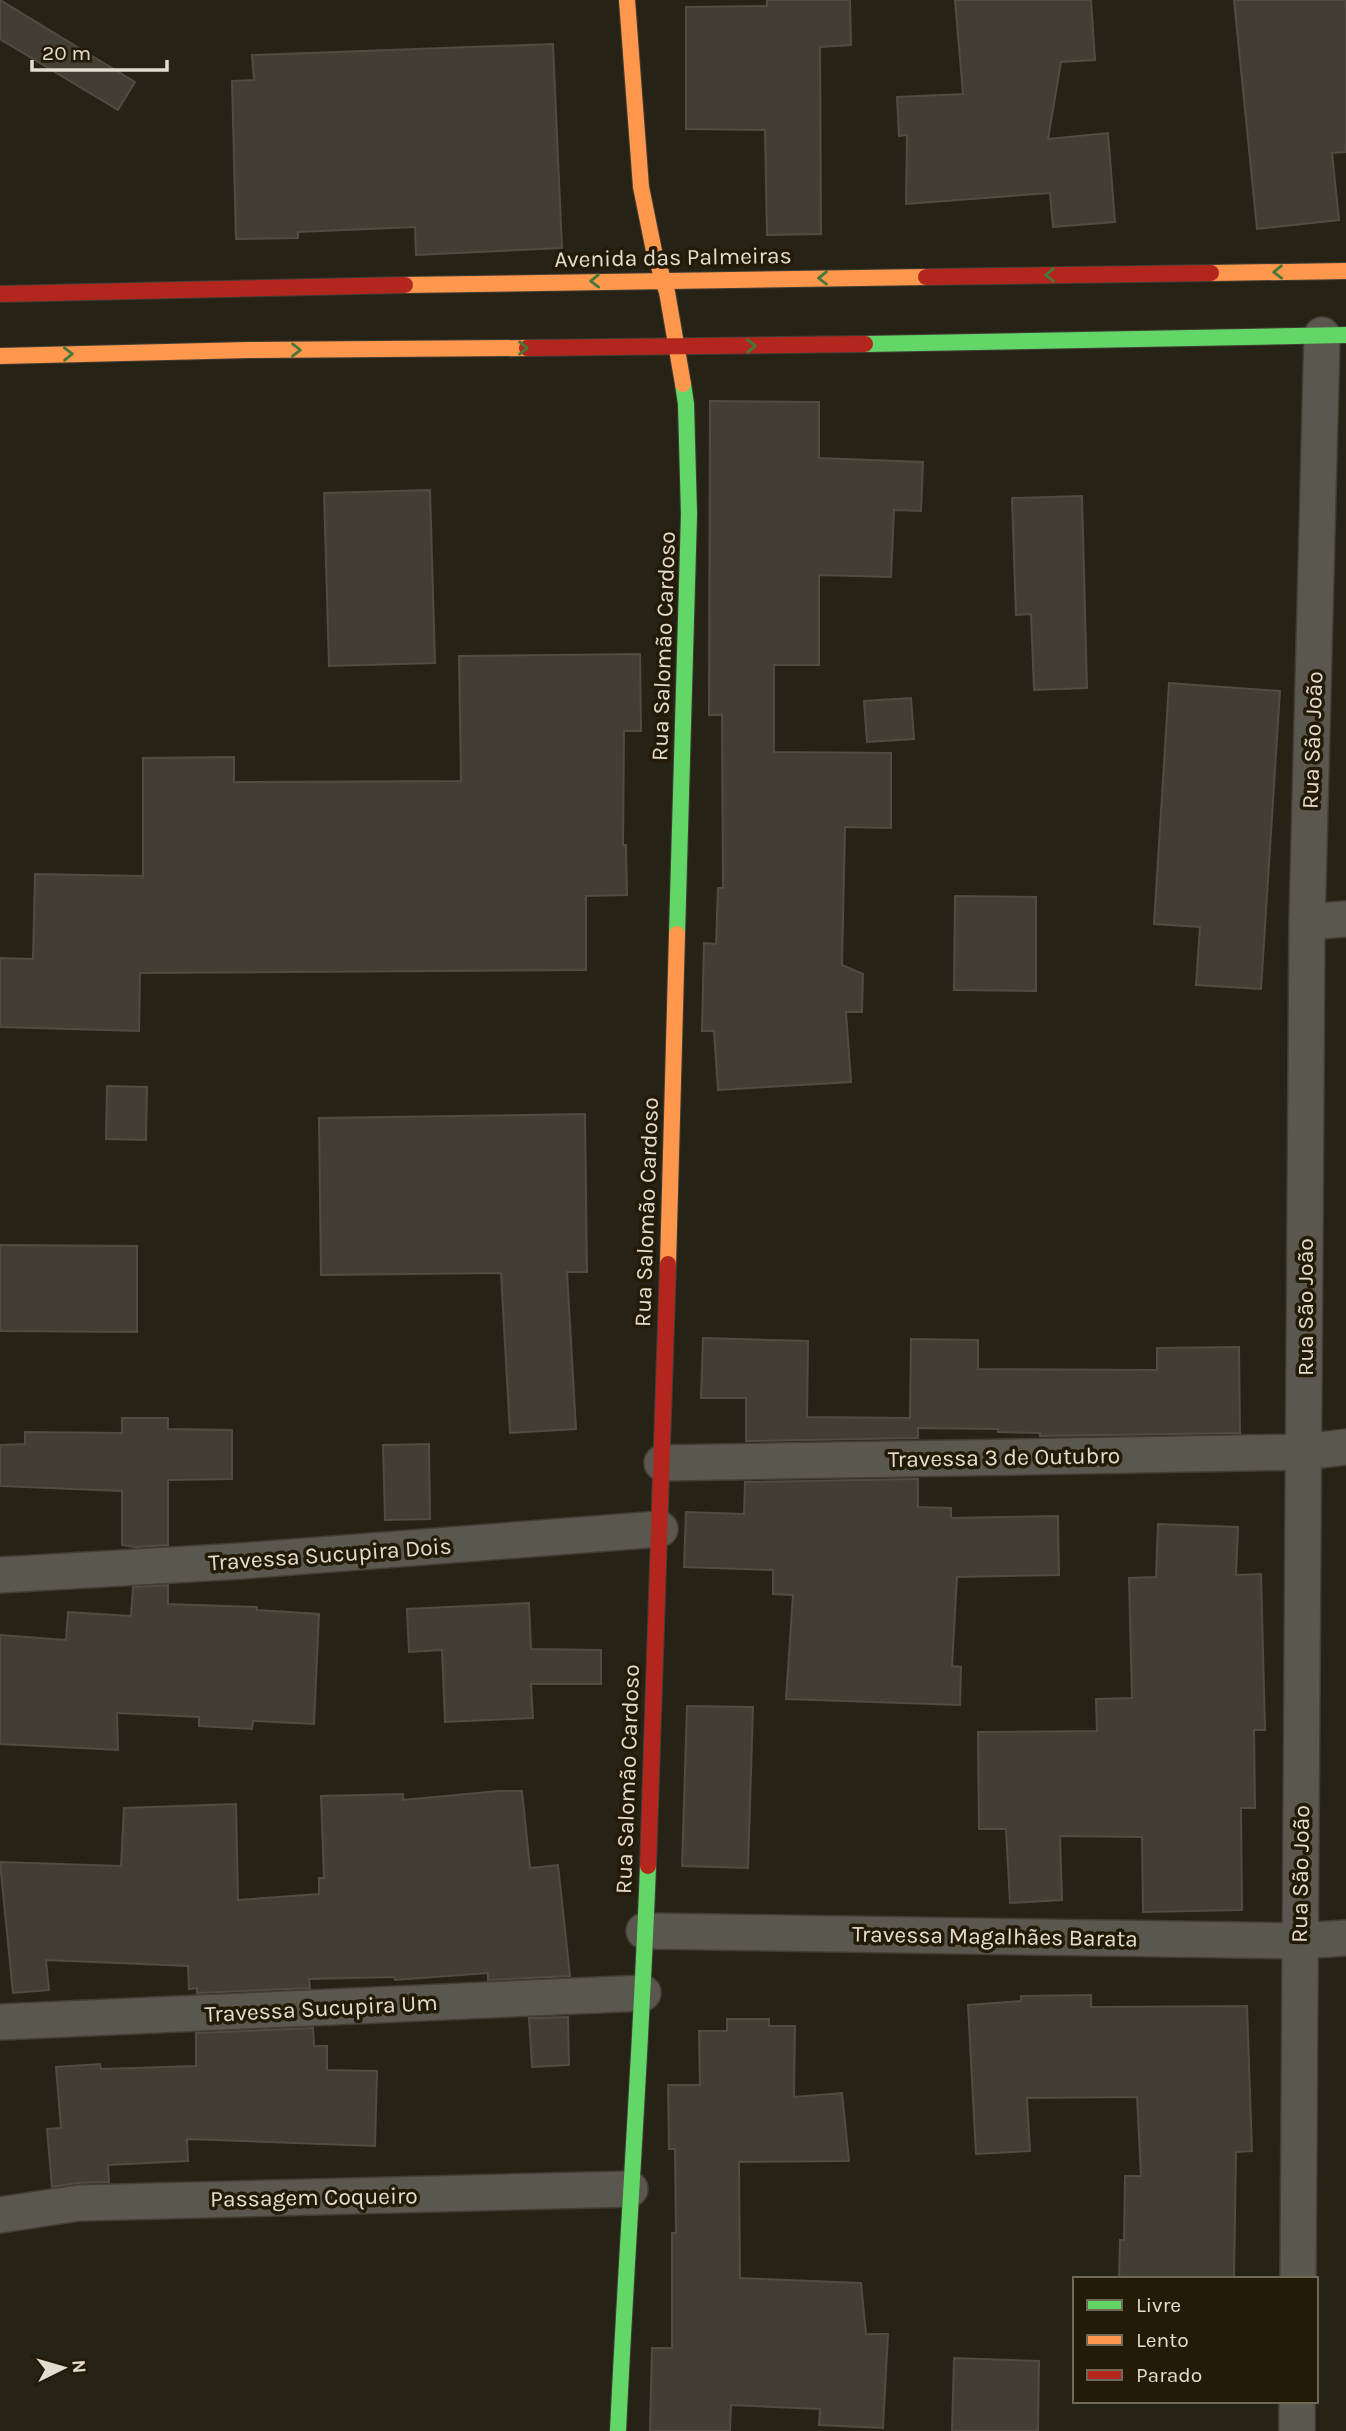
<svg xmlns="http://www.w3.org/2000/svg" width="1346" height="2431" font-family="Karla,sans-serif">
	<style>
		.building { fill: #423e34; stroke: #504c42; stroke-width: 2 }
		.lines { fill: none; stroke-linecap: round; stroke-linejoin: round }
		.street-casing { stroke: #413e35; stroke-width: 38 }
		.fast-casing { stroke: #413e35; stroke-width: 18 }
		.slow-casing { stroke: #413e35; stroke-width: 18 }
		.jam-casing { stroke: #413e35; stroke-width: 18 }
		.street { stroke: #5a574e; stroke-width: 35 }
		.fast { stroke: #63d668; stroke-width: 16 }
		.slow { stroke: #ff974d; stroke-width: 16 }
		.jam { stroke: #b3261e; stroke-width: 16 }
		.oneway { stroke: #437838 }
		.labels { text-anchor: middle; stroke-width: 7; stroke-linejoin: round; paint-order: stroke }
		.street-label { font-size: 23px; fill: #e2ddd0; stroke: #231b07 }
	</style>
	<rect width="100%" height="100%" fill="#272216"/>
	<!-- building -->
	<path class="building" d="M 0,0 L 135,82 L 118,110 L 0,39 Z
		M 767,0 L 850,0 L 851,45 L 820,47 L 821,234 L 767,235 L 765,130 L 686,129 L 686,7 L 767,6 Z
		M 955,0 L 1091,0 L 1095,60 L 1061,62 L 1048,139 L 1108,133 L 1115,222 L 1053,227 L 1050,193 L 906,204 L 907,135 L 899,136 L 897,97 L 963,94 Z
		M 1234,0 L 1346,0 L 1346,152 L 1332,153 L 1339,220 L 1257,229 Z
		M 553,44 L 562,248 L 416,255 L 415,227 L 298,232 L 298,238 L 236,239 L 232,81 L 254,80 L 252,55 Z
		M 710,401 L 819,402 L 819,458 L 923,462 L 921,511 L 894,510 L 891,577 L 819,575 L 819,665 L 774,665 L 774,752 L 891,753 L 891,828 L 845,827 L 842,965 L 863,974 L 862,1012 L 846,1012 L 851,1082 L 718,1090 L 714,1031 L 702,1031 L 704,943 L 716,944 L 718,888 L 723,888 L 722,715 L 709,715 Z
		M 430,490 L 435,663 L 329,666 L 324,493 Z
		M 1082,496 L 1087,688 L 1034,690 L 1031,614 L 1016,615 L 1012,498 Z
		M 640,654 L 641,731 L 624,731 L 623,845 L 626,845 L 627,895 L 586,896 L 586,970 L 140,973 L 139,1031 L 0,1027 L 0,958 L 33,959 L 35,874 L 143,876 L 143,758 L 234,757 L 234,782 L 461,781 L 459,656 Z
		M 1169,683 L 1280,691 L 1261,989 L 1196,985 L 1200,927 L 1154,924 Z
		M 911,698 L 914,739 L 867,742 L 864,701 Z
		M 955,896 L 1036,897 L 1036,991 L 954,990 Z
		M 107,1086 L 147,1087 L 146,1140 L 106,1139 Z
		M 585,1114 L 587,1272 L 567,1272 L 576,1429 L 510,1433 L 501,1273 L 321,1275 L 319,1118 Z
		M 0,1245 L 137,1246 L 137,1332 L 0,1331 Z
		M 703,1338 L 808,1341 L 807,1417 L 910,1418 L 911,1339 L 978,1340 L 978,1369 L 1157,1370 L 1157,1348 L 1239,1347 L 1240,1433 L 1040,1436 L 1040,1433 L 998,1432 L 998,1429 L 918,1428 L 918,1438 L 746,1441 L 746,1398 L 701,1398 Z
		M 122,1418 L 168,1418 L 168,1429 L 232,1430 L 232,1479 L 168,1480 L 168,1545 L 135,1547 L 122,1545 L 122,1491 L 0,1486 L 0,1445 L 25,1444 L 25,1432 L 122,1433 Z
		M 429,1444 L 430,1519 L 385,1520 L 383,1445 Z
		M 918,1479 L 918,1507 L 951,1508 L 951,1518 L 1058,1516 L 1059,1575 L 957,1577 L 952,1666 L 961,1667 L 960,1705 L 786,1699 L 793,1595 L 773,1594 L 773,1570 L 684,1567 L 686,1512 L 744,1514 L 745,1482 Z
		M 1158,1524 L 1238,1527 L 1236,1575 L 1261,1574 L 1265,1730 L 1254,1730 L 1255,1808 L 1241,1808 L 1242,1910 L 1143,1912 L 1142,1837 L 1060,1836 L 1062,1900 L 1010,1903 L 1006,1829 L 979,1829 L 978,1732 L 1097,1731 L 1096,1699 L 1132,1698 L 1129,1578 L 1156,1577 Z
		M 168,1585 L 168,1604 L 257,1607 L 257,1610 L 319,1614 L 314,1724 L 253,1721 L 252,1729 L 199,1726 L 199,1717 L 117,1713 L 118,1750 L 0,1744 L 0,1635 L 66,1640 L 68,1612 L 131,1616 L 133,1587 Z
		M 529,1603 L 531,1649 L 601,1650 L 601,1684 L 531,1684 L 533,1718 L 445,1722 L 442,1650 L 409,1652 L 407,1609 Z
		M 687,1706 L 753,1707 L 748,1868 L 682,1866 Z
		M 498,1791 L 522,1791 L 530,1868 L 558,1865 L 570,1976 L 488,1980 L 488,1973 L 395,1980 L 394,1977 L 309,1979 L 310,1988 L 197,1993 L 197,1988 L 189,1989 L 188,1966 L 46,1960 L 49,1990 L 13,1993 L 0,1862 L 121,1866 L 124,1808 L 236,1804 L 238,1900 L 319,1894 L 319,1878 L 324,1878 L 321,1796 L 403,1794 L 403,1800 Z
		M 1091,1995 L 1091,2007 L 1247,2006 L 1252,2151 L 1236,2152 L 1234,2279 L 1119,2279 L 1120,2240 L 1124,2240 L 1125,2176 L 1141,2176 L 1137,2097 L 1027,2098 L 1030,2151 L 976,2154 L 968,2005 L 1021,2001 L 1021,1996 Z
		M 568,2017 L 569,2065 L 532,2067 L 529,2018 Z
		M 727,2019 L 769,2019 L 769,2026 L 795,2026 L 794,2097 L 842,2093 L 849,2161 L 739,2162 L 740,2278 L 861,2283 L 866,2334 L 888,2334 L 883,2428 L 819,2425 L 820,2409 L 731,2405 L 730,2431 L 650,2431 L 652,2348 L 672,2348 L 672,2233 L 676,2233 L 675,2149 L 669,2149 L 668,2085 L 700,2085 L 699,2031 L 727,2031 Z
		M 313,2028 L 314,2046 L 327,2046 L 327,2070 L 377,2071 L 375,2146 L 187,2139 L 188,2161 L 108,2165 L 109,2182 L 78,2183 L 52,2187 L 47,2129 L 61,2128 L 56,2067 L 100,2064 L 101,2069 L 196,2066 L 196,2033 Z
		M 954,2358 L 1039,2361 L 1038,2431 L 952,2431 Z"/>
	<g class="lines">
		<defs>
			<path id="street" d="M 1307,922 L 1346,919
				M 662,1463 L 1304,1452 L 1346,1447
				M 0,1575 L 241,1561 L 660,1529
				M 644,1931 L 1299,1941 L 1346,1938
				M 0,2022 L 643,1993
				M 0,2215 L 79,2203 L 630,2189
				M 1298,2279 L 1307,922 L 1322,335
				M 1297,2431 L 1297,2401"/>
			<path id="fast" d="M 865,344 L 1346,335
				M 677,934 L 689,514 L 686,404 L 683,384
				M 618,2431 C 627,2242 641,2054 648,1866"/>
			<path id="slow" d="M 627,0 L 641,187 L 654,251 L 667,292 L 683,384
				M 1211,273 L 1346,271
				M 405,285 L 926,277
				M 0,356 L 249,350 L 527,348
				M 668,1264 L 677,934"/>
			<path id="jam" d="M 926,277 L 1211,273
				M 0,294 L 405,285
				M 527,348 L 865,344
				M 648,1866 L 668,1264"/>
		</defs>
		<!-- street casing -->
		<use href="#street" class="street-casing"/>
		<!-- fast casing -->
		<use href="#fast" class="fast-casing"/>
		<!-- slow casing -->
		<use href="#slow" class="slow-casing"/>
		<!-- jam casing -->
		<use href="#jam" class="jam-casing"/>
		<!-- street -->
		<use href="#street" class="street"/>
		<!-- fast -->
		<use href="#fast" class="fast"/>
		<!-- slow -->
		<use href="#slow" class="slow"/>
		<!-- jam -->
		<use href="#jam" class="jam"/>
	</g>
	<!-- one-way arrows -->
	<defs><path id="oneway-chevron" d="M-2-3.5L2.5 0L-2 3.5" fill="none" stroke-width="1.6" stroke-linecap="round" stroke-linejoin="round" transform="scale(1.75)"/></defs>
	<g class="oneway">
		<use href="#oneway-chevron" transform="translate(1278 272) rotate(179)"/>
		<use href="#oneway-chevron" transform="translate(1050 275) rotate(179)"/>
		<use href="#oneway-chevron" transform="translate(823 278) rotate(179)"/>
		<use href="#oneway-chevron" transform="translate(595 281) rotate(179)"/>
		<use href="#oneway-chevron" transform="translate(751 346) rotate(-1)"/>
		<use href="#oneway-chevron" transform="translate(523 348)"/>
		<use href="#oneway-chevron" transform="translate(296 350)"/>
		<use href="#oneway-chevron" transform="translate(68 354) rotate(-1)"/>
	</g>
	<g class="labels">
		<!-- street labels -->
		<g class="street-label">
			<text transform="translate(673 257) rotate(-1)" y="8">Avenida das Palmeiras</text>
			<text transform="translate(663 646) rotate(-88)" y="8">Rua Salomão Cardoso</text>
			<text transform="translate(1312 740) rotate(-88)" y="8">Rua São João</text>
			<text transform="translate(646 1212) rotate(-88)" y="8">Rua Salomão Cardoso</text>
			<text transform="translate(1305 1307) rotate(-90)" y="8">Rua São João</text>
			<text transform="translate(1004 1457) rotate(-1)" y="8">Travessa 3 de Outubro</text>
			<text transform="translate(330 1554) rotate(-4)" y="8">Travessa Sucupira Dois</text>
			<text transform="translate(627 1779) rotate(-88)" y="8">Rua Salomão Cardoso</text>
			<text transform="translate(1300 1874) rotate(-89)" y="8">Rua São João</text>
			<text transform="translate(995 1936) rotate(1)" y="8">Travessa Magalhães Barata</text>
			<text transform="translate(321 2008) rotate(-3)" y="8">Travessa Sucupira Um</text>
			<text transform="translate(314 2197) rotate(-1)" y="8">Passagem Coqueiro</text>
		</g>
	</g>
	<!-- legend -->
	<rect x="1073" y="2277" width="245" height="126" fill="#231b07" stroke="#6f6957" stroke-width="2"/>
	<rect x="1087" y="2300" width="35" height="10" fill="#63d668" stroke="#6f6957" stroke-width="2"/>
	<text x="1136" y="2312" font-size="21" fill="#e2ddd0">Livre</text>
	<rect x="1087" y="2335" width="35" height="10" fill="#ff974d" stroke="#6f6957" stroke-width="2"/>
	<text x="1136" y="2347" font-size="21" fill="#e2ddd0">Lento</text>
	<rect x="1087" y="2370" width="35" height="10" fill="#b3261e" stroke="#6f6957" stroke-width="2"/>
	<text x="1136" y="2382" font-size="21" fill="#e2ddd0">Parado</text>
	<!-- north arrow -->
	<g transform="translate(63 2368) rotate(85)" stroke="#231b07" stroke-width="5" paint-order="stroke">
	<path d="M0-5L12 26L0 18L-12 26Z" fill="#e2ddd0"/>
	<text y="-10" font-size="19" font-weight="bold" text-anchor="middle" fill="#e2ddd0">N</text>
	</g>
	<!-- scale -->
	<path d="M32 60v10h135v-10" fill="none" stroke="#e2ddd0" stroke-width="3.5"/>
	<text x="42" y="60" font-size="21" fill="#e2ddd0" stroke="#231b07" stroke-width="5" paint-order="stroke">20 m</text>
</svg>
